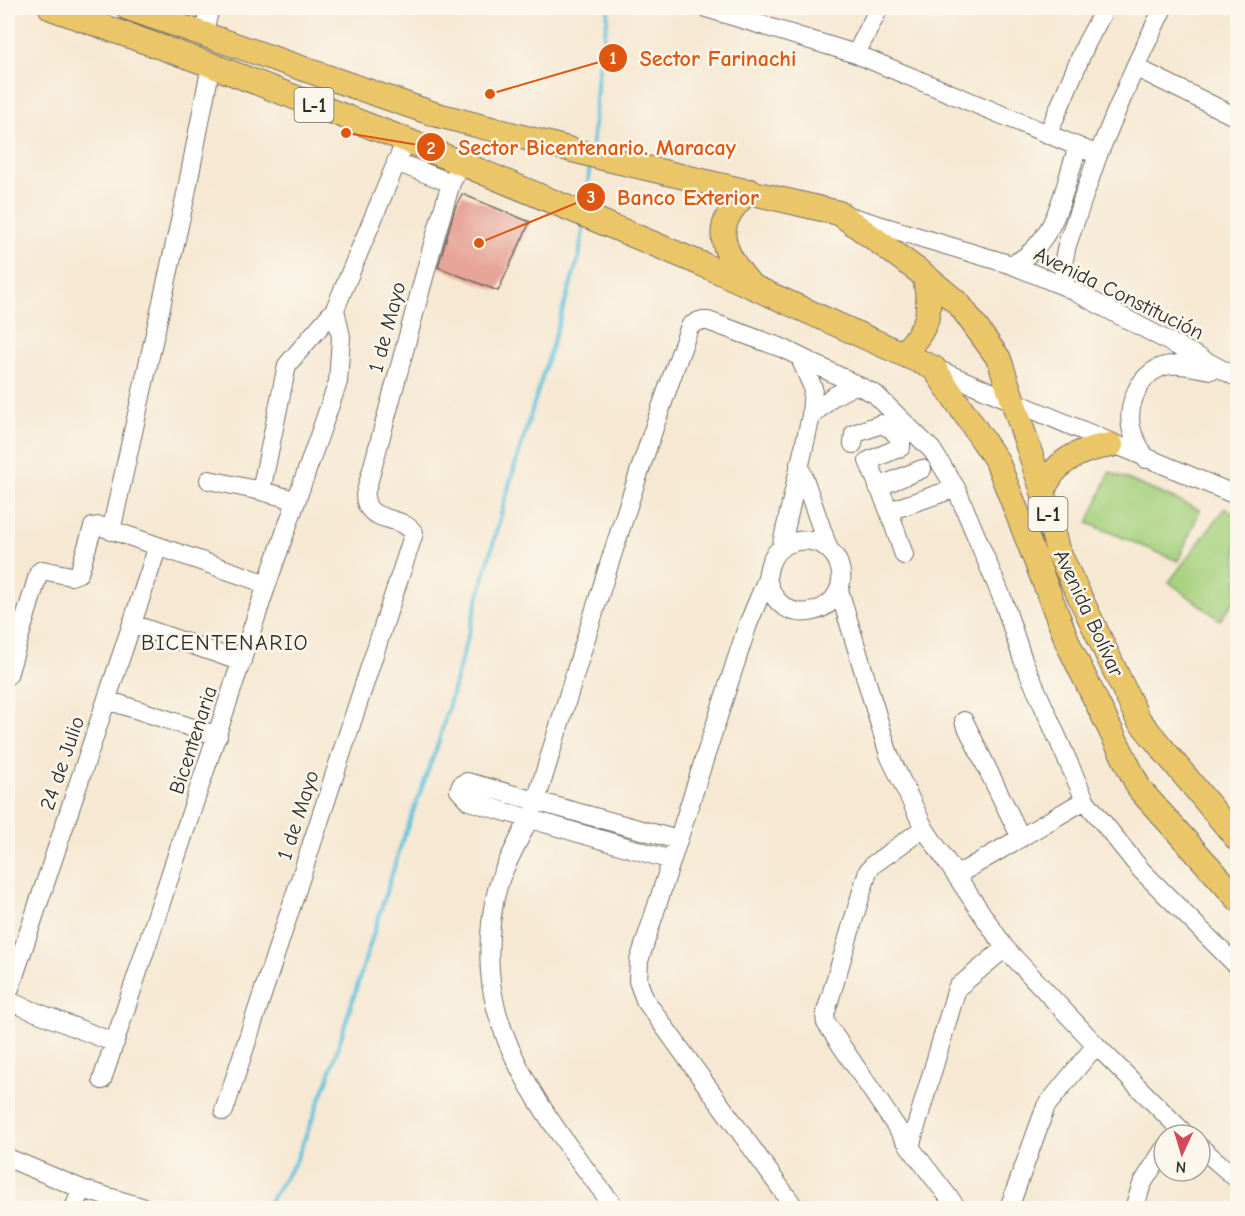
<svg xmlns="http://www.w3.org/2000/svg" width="1245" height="1216" font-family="'Comic Neue',sans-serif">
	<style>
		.green { fill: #a6d17e; stroke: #687e54; stroke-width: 1.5 }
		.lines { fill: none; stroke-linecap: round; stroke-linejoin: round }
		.stream { stroke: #5dc2db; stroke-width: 4 }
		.building { fill: #e7a599 }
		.minor-casing { stroke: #726d65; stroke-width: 20 }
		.major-casing { stroke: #726d65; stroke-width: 26 }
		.minor { stroke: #fff; stroke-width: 18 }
		.major { stroke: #ebc669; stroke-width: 24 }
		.labels { text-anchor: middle; stroke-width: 5; stroke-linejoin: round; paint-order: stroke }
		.shield { fill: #fbf7ec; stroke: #696865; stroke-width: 1.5 }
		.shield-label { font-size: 20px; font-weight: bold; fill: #2b2b2b }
		.street-label { font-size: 21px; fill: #2b2b2b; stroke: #fbf7ec }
		.neighbourhood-label { font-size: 22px; letter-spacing: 1.5px; fill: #2b2b2b; stroke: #fbf7ec }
		.leader { fill: none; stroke: #df570e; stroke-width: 2 }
		.callout-dot { fill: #df570e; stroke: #fbf7ec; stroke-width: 2 }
		.mark-label { font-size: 18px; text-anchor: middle; font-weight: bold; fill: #fff }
		.callout-label { font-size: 22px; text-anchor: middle; font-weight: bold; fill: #df570e; stroke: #fbf7ec; stroke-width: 5; stroke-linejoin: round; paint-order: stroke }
	</style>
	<rect width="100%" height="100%" fill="#fbf7ec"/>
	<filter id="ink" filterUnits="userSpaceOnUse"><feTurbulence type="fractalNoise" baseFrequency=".0167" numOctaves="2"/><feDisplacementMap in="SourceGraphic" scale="12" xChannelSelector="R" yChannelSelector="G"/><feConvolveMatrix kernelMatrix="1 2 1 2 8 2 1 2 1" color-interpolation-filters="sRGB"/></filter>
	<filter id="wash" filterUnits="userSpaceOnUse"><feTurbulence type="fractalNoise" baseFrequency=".008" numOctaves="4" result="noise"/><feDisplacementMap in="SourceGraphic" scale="24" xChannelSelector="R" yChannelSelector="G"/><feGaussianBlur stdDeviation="1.35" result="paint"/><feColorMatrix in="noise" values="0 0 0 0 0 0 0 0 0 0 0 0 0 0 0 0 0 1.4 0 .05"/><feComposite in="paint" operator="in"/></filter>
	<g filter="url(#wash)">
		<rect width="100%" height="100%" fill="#f6e8d2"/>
		<!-- green -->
		<path class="green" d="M 1110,472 L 1200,510 L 1178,561 L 1088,523 Z
			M 1225,508 L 1237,517 L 1237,597 L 1220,620 L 1169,582 Z"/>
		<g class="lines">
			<!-- stream -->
			<path class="stream" d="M 592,147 L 598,75 L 609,8
				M 586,206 L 590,163
				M 268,1204 L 296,1161 L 328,1079 L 402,842 L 439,741 L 510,482 L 579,257 L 584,223"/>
		</g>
		<g id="blocks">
			<!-- building -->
			<path class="building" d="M 462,194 L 530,222 L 498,291 L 438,267 L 455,208 Z"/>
		</g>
	</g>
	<g filter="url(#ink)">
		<use href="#blocks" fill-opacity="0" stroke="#726d65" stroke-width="1.5"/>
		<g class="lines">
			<defs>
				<path id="minor" d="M 706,8 L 856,54 L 1098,155
					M 203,35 L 210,8
					M 856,54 L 879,8
					M 1135,67 L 1163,8
					M 1048,134 L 1086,44 L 1105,8
					M 396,162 L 451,183
					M 849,216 L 1012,265 L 1066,287 L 1238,378
					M 1012,265 C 1058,242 1062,191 1078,147
					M 1066,287 L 1063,264 L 1067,245 L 1098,155 L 1135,67 L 1238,118
					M 800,358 L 813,388 L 811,416
					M 934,368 L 1238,496
					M 853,444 L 854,434 L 881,424 L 891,429 L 901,440 L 901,447 L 868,461 L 889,511
					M 1146,459 C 1142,451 1136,442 1133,434 C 1124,409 1138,373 1165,366 C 1179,362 1196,368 1211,370
					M 799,464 L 829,550
					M 209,480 L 261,491
					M 878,487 L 922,469
					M 295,500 L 261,491 L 287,365 L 335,309 L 406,140
					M 111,531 L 186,194 L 211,65
					M 781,548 L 811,416 L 832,397 L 855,385
					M 904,555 L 889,511 L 956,488
					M 767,578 C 779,638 858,611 838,562 C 834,553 825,544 815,542 C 797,537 776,545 770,564 C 768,569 768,576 766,581 C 760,596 754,610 748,624 L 639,961 L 638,981 L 645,1000 L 795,1208
					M 839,590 L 889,755 L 924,828 L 1005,948 L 1096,1045 L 1186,1135
					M 132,624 L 242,662
					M 8,675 L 39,572 L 42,570 L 71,576 L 79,573 L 93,527 L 100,526 L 267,584
					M 107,700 L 218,736
					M 964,721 L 1021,838
					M 924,828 L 874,864 L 868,871 L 825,1015 L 826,1023 L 910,1147 L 957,1208
					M 671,860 L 469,801 L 459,790 L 462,784 L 467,782 L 678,840
					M 957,875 L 1085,800
					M 8,994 L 158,546
					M 8,1001 L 115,1043
					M 102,1080 L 267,584 L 338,382 L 341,337 L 335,309
					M 224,1111 L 414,533 C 400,513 366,525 365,495 L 433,244 L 451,183 L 462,163
					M 910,1147 L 957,988 L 1005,948
					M 1200,1147 L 1238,1180
					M 8,1158 L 82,1189 L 145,1208
					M 74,1208 L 82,1189
					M 615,1208 C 565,1142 495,1057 490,971 C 488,941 491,905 501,877 C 512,850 528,826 537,798 C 585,640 633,482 690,326 L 699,321 L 708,321 L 782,348 L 875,394 L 932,450 L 956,488 L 1003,600 L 1023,660 L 1085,800 L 1141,870 L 1238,967
					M 1009,1208 L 1046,1106 L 1096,1045
					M 1134,1208 L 1142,1184 L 1164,1149"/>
				<path id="major" d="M 51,8 L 211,65 L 406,140 L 704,265 L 934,368 L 997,461 L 1070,648 L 1140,790 L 1238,899
					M 128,8 L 434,114 L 599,157 L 839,213 L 924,275 L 959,304 L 999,359 L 1043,492 L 1057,549 L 1138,719 L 1238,840
					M 748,282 C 719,248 711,223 750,191
					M 903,354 C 929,326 933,313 924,275
					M 1043,492 C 1053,461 1081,449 1111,445"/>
			</defs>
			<!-- minor casing -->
			<use href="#minor" class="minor-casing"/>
			<!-- major casing -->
			<use href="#major" class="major-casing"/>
			<!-- minor -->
			<use href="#minor" class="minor"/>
			<!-- major -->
			<use href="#major" class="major"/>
		</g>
	</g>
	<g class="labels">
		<!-- shield labels -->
		<g class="shield">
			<rect x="294.5" y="88" width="39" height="34" rx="4.5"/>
			<rect x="1028.5" y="497" width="39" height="34" rx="4.5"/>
		</g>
		<g class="shield-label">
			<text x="314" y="112">L-1</text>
			<text x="1048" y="521">L-1</text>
		</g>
		<!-- street labels -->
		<g class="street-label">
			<text transform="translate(1119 293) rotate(26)" y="7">Avenida Constitución</text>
			<text transform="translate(387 327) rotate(-75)" y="7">1 de Mayo</text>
			<text transform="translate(1089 613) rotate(65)" y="7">Avenida Bolívar</text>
			<text transform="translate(193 740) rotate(-72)" y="7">Bicentenaria</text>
			<text transform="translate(62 763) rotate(-71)" y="7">24 de Julio</text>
			<text transform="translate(298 815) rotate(-72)" y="7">1 de Mayo</text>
		</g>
		<!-- neighbourhood labels -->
		<g class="neighbourhood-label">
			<text x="225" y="650">BICENTENARIO</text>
		</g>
	</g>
	<!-- callouts -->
	<path class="leader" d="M490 94L613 58M346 133L431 147M479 243L591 197"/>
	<g class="callout-dot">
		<circle cx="490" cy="94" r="6"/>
		<circle cx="346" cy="133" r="6"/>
		<circle cx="479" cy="243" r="6"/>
		<circle cx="613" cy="58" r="15"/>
		<circle cx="431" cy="147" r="15"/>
		<circle cx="591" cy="197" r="15"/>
	</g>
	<g class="mark-label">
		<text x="613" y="64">1</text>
		<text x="431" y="154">2</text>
		<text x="591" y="203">3</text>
	</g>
	<g class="callout-label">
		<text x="718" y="66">Sector Farinachi</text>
		<text x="597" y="155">Sector Bicentenario. Maracay</text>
		<text x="688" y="205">Banco Exterior</text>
	</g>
	<!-- margin -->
	<rect width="1245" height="1216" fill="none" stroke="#fbf7ec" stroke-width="30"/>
	<!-- north arrow -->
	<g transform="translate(1182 1153) rotate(184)"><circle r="28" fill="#fbf7ec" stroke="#a8a59f" stroke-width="1.5"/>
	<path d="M0-4.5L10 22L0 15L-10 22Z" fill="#d1495b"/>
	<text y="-9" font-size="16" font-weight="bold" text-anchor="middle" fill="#2b2b2b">N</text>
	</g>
</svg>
